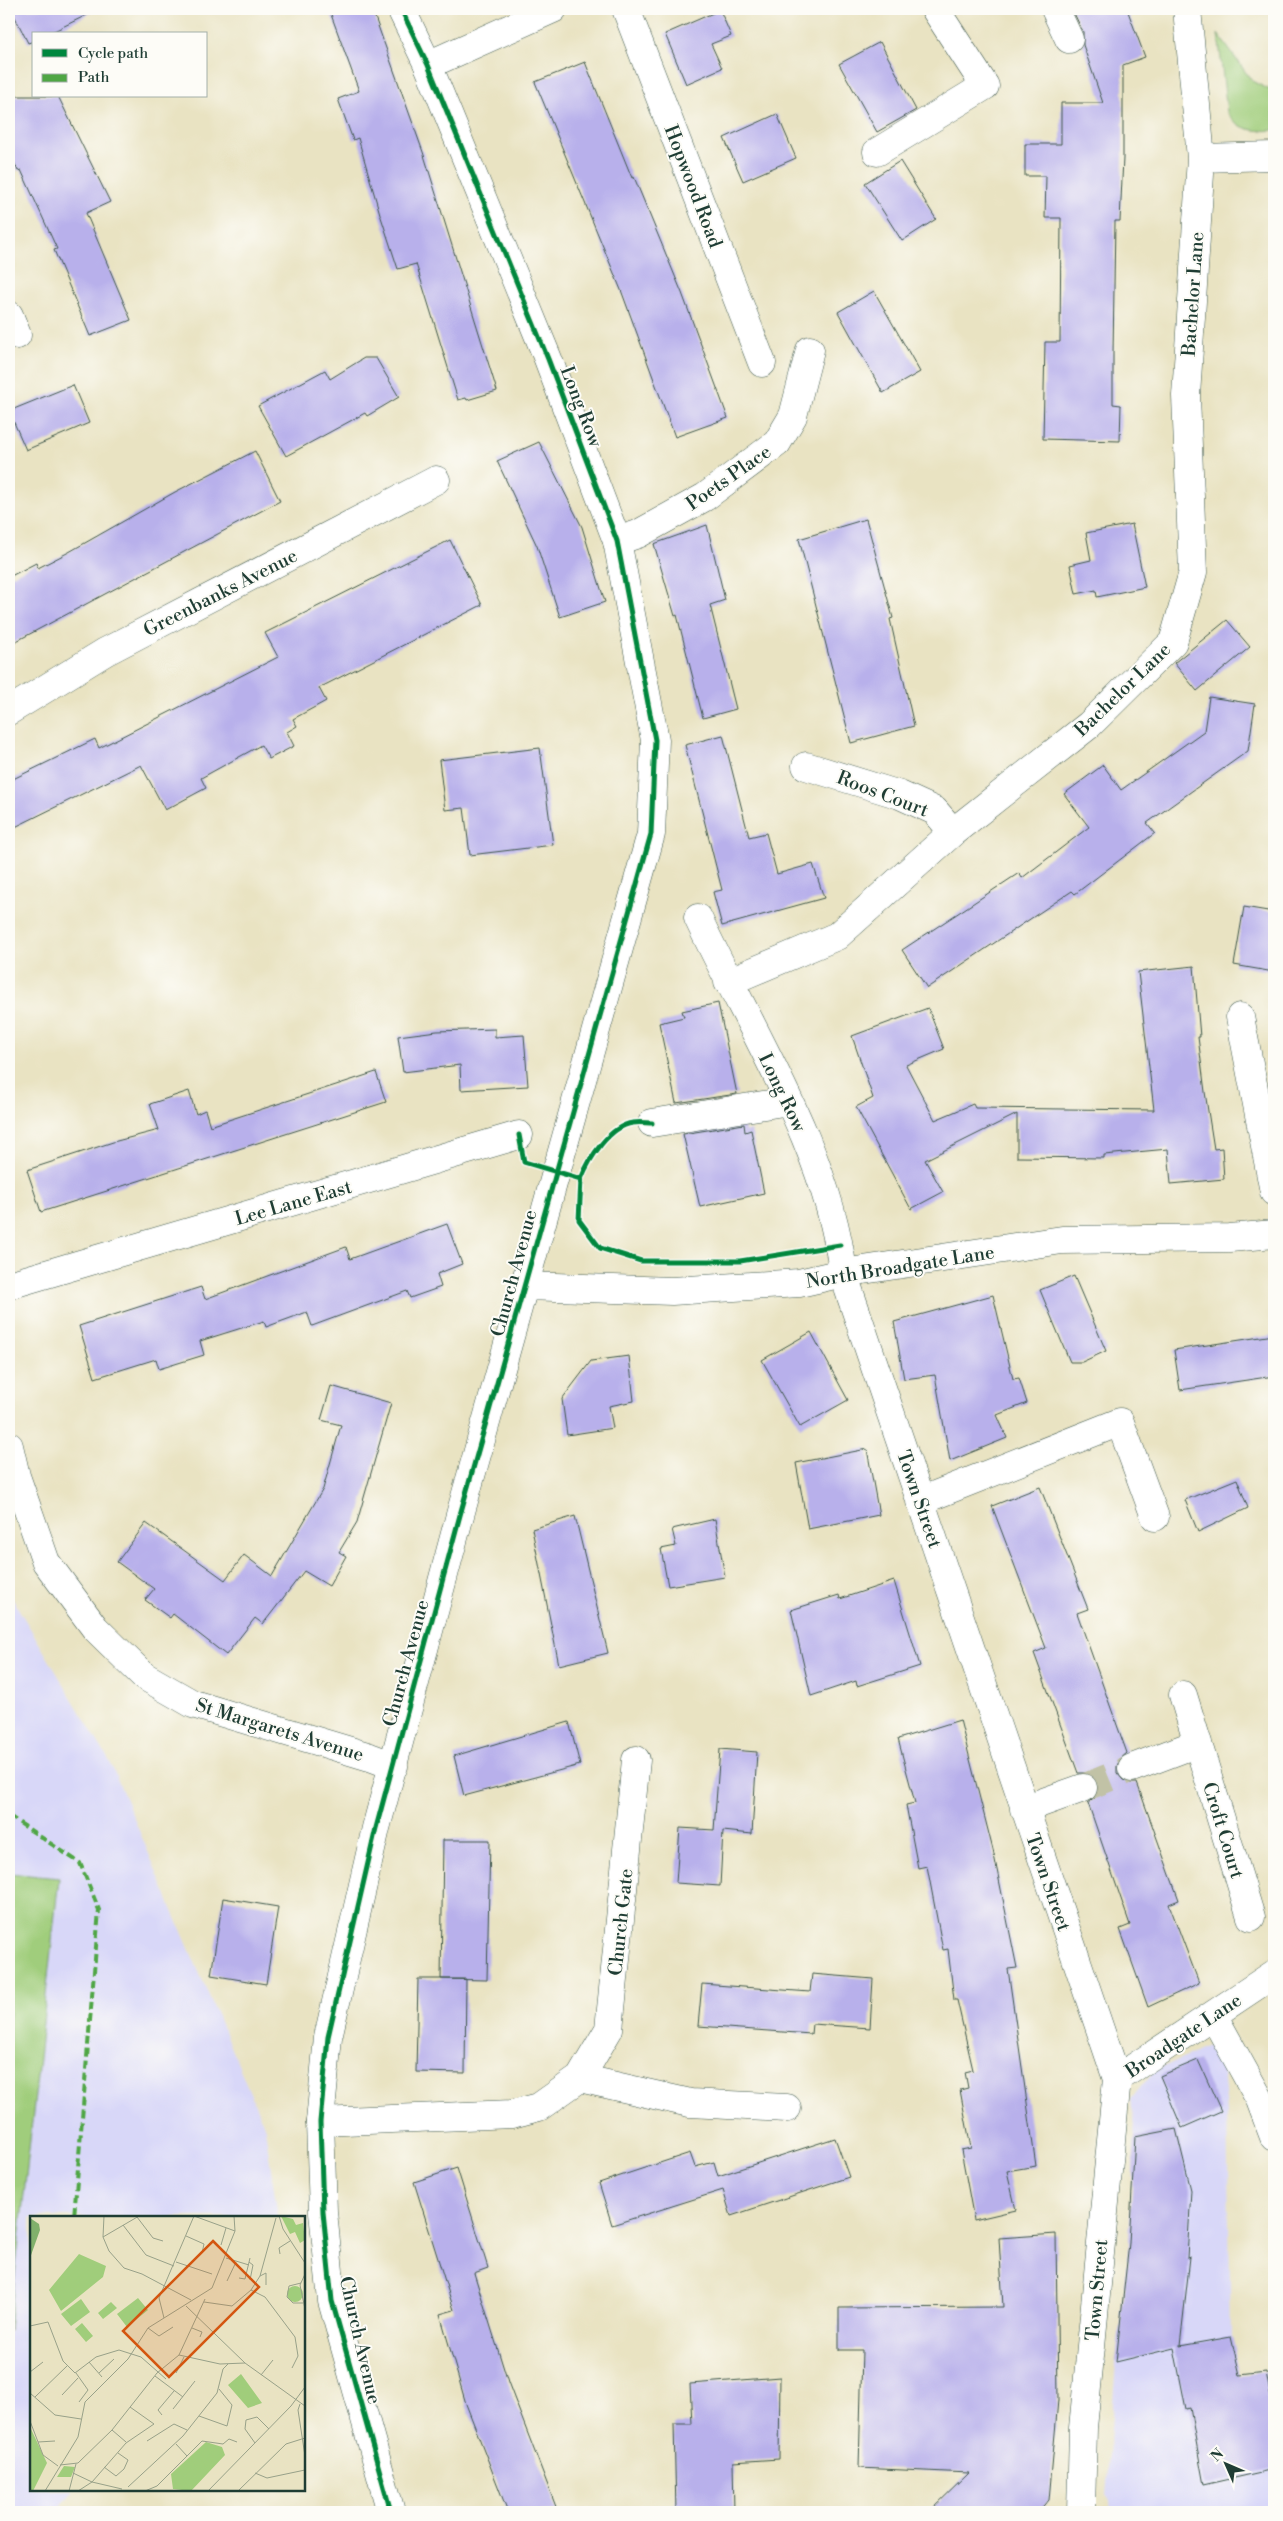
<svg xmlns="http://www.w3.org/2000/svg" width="1283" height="2521" font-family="'Libre Bodoni',serif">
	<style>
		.built { fill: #d8d7f8 }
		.green { fill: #a0cd7b; stroke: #608558 }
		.building { fill: #b8b0eb }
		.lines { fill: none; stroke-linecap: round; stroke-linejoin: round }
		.minor-tunnel { stroke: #c1c2a6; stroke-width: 28; stroke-dasharray: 28 14; stroke-linecap: butt }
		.minor-casing { stroke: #3d5649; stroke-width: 29 }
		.tertiary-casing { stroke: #3d5649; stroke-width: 29 }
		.minor { stroke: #fff; stroke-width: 28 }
		.tertiary { stroke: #fff; stroke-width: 28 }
		.quiet { stroke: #4fa644; stroke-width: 4; stroke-dasharray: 8 4; stroke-linecap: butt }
		.cycleway-casing { stroke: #fdfcf7; stroke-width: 8 }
		.cycleway { stroke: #00873e; stroke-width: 5 }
		.labels { text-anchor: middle; stroke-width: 4; stroke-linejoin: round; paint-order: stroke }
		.street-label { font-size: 19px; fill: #1f3d34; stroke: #fdfcf7 }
		.inset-road { fill: none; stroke: #98a189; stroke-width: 1 }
		.view { fill: #d45610; fill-opacity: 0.15; stroke: #d45610; stroke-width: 2.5 }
		.inset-edge { fill: none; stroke: #1f3d34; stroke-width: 2.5 }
	</style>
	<rect width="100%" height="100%" fill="#fdfcf7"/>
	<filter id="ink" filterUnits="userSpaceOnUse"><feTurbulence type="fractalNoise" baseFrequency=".02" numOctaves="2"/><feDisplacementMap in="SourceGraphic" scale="10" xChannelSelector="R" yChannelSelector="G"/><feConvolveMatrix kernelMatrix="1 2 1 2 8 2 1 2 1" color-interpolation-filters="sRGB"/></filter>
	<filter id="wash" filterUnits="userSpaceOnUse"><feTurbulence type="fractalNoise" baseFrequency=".0096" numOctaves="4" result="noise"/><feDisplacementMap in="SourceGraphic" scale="20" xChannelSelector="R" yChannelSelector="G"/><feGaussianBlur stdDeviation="1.12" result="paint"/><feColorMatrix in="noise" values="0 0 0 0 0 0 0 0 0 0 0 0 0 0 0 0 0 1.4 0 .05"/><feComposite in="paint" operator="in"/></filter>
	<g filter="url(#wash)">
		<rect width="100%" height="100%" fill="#e9e3c2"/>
		<!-- built -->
		<path class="built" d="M 9,1593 L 110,1762 L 265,2128 L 278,2217 L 31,2217 L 31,2490 L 74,2490 L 56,2512 L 9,2512 Z
			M 1220,2040 L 1227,2111 L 1231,2337 L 1240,2375 L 1266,2372 L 1274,2415 L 1274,2512 L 1110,2512 L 1109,2501 L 1106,2496 L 1116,2362 L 1129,2244 L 1135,2137 L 1131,2099 L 1153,2072 Z"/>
		<!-- green -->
		<path class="green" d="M 1218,34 L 1252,81 L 1274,92 L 1274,130 C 1254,132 1238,130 1227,112 Z
			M 9,1873 L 59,1878 L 9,2330 Z"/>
		<g id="blocks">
			<!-- building -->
			<path class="building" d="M 11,9 L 99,9 L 48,34 L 34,34 L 34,41 L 28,43 Z
				M 329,9 L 372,9 L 423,152 L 497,391 L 467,400 L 466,398 L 458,400 L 416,264 L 398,269 L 380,214 L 358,138 L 353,140 L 338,99 L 359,91 Z
				M 1072,9 L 1127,9 L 1145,57 L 1123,65 L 1123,158 L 1120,221 L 1115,221 L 1113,354 L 1113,404 L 1121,405 L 1120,441 L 1043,439 L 1045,342 L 1060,342 L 1061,218 L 1045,218 L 1046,176 L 1025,176 L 1025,144 L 1061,144 L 1061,103 L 1103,103 L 1083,45 L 1083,32 Z
				M 720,10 L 731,36 L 711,44 L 722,68 L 686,84 L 665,34 Z
				M 880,42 L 916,110 L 877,132 L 839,64 Z
				M 585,62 L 632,178 L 634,177 L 682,293 L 728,418 L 675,437 L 621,290 L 535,82 Z
				M 9,96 L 58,96 L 110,202 L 86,213 L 131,320 L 90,336 L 54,250 L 57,249 L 21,170 L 18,171 L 9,151 Z
				M 777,114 L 796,158 L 743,181 L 724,138 Z
				M 900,161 L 936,219 L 902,241 L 865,183 Z
				M 874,291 L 920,372 L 883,393 L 838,312 Z
				M 364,358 L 376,358 L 399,397 L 367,416 L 365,413 L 286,456 L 258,406 L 325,370 L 330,379 Z
				M 73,385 L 89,423 L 26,450 L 9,411 Z
				M 539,442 L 582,527 L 605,602 L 560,617 L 537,546 L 497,461 Z
				M 255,451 L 280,501 L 9,645 L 9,577 L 36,563 L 38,568 L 69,552 L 175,492 Z
				M 866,519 L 893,618 L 890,619 L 914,726 L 851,743 L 799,539 Z
				M 1132,524 L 1145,587 L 1097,597 L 1096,590 L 1076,594 L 1070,565 L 1091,560 L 1086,533 Z
				M 707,525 L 725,600 L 710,605 L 736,709 L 703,718 L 677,615 L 675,616 L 654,544 Z
				M 450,540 L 482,605 L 319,688 L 326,701 L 293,719 L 297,726 L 287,732 L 294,746 L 269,759 L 261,745 L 201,778 L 206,788 L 165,810 L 141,765 L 9,830 L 9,781 L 95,739 L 99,748 L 278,657 L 265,633 Z
				M 1227,620 L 1250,647 L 1197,691 L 1174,663 Z
				M 1209,697 L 1255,704 L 1248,751 L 1147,823 L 1155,833 L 1075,894 L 1072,891 L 927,988 L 902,950 L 1019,873 L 1022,878 L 1089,827 L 1064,794 L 1103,765 L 1121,790 L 1204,731 Z
				M 723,735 L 749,837 L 766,833 L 777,874 L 813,864 L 824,898 L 722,926 L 713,892 L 722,890 L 685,745 Z
				M 540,748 L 553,845 L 470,855 L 464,808 L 445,810 L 439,760 Z
				M 1244,907 L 1274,912 L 1274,972 L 1234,965 Z
				M 1194,966 L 1200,1037 L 1198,1037 L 1205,1092 L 1214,1149 L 1222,1148 L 1224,1179 L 1171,1184 L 1168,1149 L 1104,1155 L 1104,1158 L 1017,1157 L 1017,1114 L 925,1160 L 943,1192 L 911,1209 L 856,1107 L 873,1098 L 852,1036 L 928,1008 L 944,1049 L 906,1065 L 935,1120 L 973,1104 L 975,1108 L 1154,1110 L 1138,972 Z
				M 718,1003 L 737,1094 L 676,1103 L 659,1023 L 684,1017 L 682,1011 Z
				M 495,1029 L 495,1037 L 524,1035 L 528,1086 L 461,1090 L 460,1065 L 403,1072 L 398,1036 L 437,1031 Z
				M 376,1072 L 386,1102 L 41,1212 L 27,1170 L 113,1142 L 159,1130 L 150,1104 L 189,1091 L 196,1114 L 205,1110 L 210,1126 Z
				M 744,1124 L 745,1132 L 751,1130 L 764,1193 L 700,1207 L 683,1134 Z
				M 447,1224 L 462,1264 L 437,1274 L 441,1287 L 410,1298 L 407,1291 L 312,1326 L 307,1312 L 266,1327 L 264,1321 L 200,1341 L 204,1355 L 159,1369 L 156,1359 L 95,1378 L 79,1326 L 201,1287 L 205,1299 L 346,1247 L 350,1259 Z
				M 1074,1276 L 1106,1351 L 1082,1362 L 1070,1362 L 1040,1290 Z
				M 993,1295 L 1013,1379 L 1019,1378 L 1027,1403 L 997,1415 L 1007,1438 L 950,1461 L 935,1375 L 904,1379 L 894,1322 Z
				M 811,1332 L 848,1400 L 800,1427 L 762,1360 Z
				M 1274,1335 L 1274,1376 L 1180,1390 L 1174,1350 Z
				M 629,1356 L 634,1401 L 609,1406 L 613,1428 L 567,1435 L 562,1399 L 591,1361 Z
				M 331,1386 L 391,1403 L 357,1522 L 339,1552 L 346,1556 L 329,1586 L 304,1571 L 263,1624 L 255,1618 L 226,1655 L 173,1614 L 170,1618 L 145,1600 L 154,1589 L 117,1562 L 146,1523 L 225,1580 L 244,1555 L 272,1576 L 323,1489 L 341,1425 L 321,1420 Z
				M 867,1449 L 879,1515 L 808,1529 L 796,1463 Z
				M 1237,1479 L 1248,1508 L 1198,1532 L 1185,1500 Z
				M 1040,1487 L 1088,1609 L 1077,1613 L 1127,1753 L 1120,1759 L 1117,1766 L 1117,1773 L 1123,1780 L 1130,1783 L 1137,1783 L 1179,1900 L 1169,1904 L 1199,1983 L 1148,2007 L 1120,1929 L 1130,1925 L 1088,1803 L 1095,1798 L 1098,1790 L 1098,1783 L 1093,1776 L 1085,1773 L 1078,1773 L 1034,1653 L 1046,1648 L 992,1506 Z
				M 575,1516 L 608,1653 L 559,1665 L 532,1529 Z
				M 715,1519 L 725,1577 L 668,1586 L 661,1549 L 676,1546 L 672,1529 Z
				M 894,1581 L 920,1666 L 857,1686 L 856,1681 L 811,1696 L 791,1610 L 839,1595 L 840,1599 Z
				M 960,1720 L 993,1850 L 1017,1968 L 1008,1969 L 1036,2166 L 1007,2171 L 1016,2210 L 974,2220 L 961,2150 L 971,2148 L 960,2090 L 968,2088 L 965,2072 L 973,2070 L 957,2000 L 954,2000 L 948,1949 L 943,1950 L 927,1866 L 918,1868 L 906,1805 L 915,1803 L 898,1739 Z
				M 569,1722 L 580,1765 L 464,1796 L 454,1756 Z
				M 720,1749 L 757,1752 L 752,1834 L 723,1831 L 720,1886 L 676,1883 L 680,1828 L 714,1830 Z
				M 443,1840 L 490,1840 L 487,1980 L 441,1979 Z
				M 223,1898 L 278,1907 L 266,1984 L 211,1975 Z
				M 812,1974 L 873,1979 L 870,2028 L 812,2024 L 811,2034 L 698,2026 L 702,1984 L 810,1992 Z
				M 418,1979 L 466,1979 L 465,2073 L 416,2072 Z
				M 1198,2060 L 1221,2111 L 1182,2128 L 1160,2076 Z
				M 1176,2129 L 1191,2190 L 1187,2258 L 1190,2257 L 1180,2346 L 1231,2337 L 1240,2375 L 1266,2372 L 1274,2415 L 1274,2469 L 1204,2485 L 1190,2408 L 1186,2409 L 1174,2348 L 1116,2362 L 1129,2243 L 1135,2137 Z
				M 835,2138 L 849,2177 L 731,2216 L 723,2190 L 612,2225 L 599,2183 L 690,2153 L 695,2167 L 714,2162 L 718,2176 Z
				M 457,2168 L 488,2268 L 474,2273 L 508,2382 L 558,2512 L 508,2512 L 466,2404 L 440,2314 L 454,2310 L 414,2182 Z
				M 1056,2234 L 1058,2400 L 1049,2500 L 1039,2512 L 929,2512 L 969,2473 L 859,2468 L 862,2350 L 839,2350 L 839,2308 L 1003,2307 L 999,2238 Z
				M 780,2377 L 779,2459 L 733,2462 L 734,2512 L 676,2512 L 674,2424 L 692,2424 L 690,2384 Z"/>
		</g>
	</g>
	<g filter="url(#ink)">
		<use href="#blocks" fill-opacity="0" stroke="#3d5649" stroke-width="1"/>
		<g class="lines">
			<!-- minor-tunnel -->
			<path class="minor-tunnel" d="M 1083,1788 L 1132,1768"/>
			<defs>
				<path id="minor" d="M 626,9 L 762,363
					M 1055,9 L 1069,39
					M 428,65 L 553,9
					M 877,152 L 985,86 L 935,9
					M 1201,158 L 1274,156
					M 9,315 L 17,335
					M 617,541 L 638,534 L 705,497 L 777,443 L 793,416 L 810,350
					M 9,711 L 105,652 L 436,480
					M 806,766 L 900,795 L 935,811 L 953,832
					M 698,918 C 750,1030 829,1150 843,1273 L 1117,2079 L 1083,2428 L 1081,2512
					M 728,982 L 837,936 L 953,832 L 1089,725 L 1173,642 L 1193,572 L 1186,396 L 1201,158 L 1187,9
					M 1240,1017 L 1274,1192
					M 652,1123 L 789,1101
					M 9,1285 L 519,1135
					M 9,1446 L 16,1476 L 46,1562 L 95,1628 L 144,1676 L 193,1704 L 370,1757 L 394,1766
					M 920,1501 L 1120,1422 L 1155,1517
					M 1183,1695 L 1251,1917
					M 1132,1768 L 1198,1743
					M 1024,1809 L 1083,1788
					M 1213,2015 L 1260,2100 L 1274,2137
					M 580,2078 L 690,2103 L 787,2108
					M 1117,2079 L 1274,1974
					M 320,2122 L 512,2114 L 539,2107 L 580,2078 L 609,2029 L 636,1760"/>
				<path id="tertiary" d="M 526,1286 L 672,1291 L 799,1283 L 843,1273 L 1062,1240 L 1230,1238 L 1274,1234
					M 391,2512 L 332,2301 L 323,2212 L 320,2122 L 328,2037 L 376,1828 L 460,1515 L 651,834 L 655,740 L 617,541 L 548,359 L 428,65 L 401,9"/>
			</defs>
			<!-- minor casing -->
			<use href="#minor" class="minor-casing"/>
			<!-- tertiary casing -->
			<use href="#tertiary" class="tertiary-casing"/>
			<!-- minor -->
			<use href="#minor" class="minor"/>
			<!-- tertiary -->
			<use href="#tertiary" class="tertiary"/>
			<!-- quiet -->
			<path class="quiet" d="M 9,1816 L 80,1863 L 99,1910 L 74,2217"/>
			<defs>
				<path id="cycleway" d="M 519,1135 L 524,1162 L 581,1179 L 579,1220 L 600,1248 L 641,1261 L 740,1261 L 840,1245
					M 581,1179 C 589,1159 609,1126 633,1123 C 639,1122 646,1123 652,1123
					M 391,2512 L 332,2301 L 323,2212 L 320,2122 L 328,2037 L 376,1828 L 460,1515 L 651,834 L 655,740 L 617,541 L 548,359 L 428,65 L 401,9"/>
			</defs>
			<!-- cycleway casing -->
			<use href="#cycleway" class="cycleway-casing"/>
			<!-- cycleway -->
			<use href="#cycleway" class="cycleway"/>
		</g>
	</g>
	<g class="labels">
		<!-- street labels -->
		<g class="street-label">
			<text transform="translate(694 186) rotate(69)" y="7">Hopwood Road</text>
			<text transform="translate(1192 294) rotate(-86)" y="7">Bachelor Lane</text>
			<text transform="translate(582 406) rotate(69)" y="7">Long Row</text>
			<text transform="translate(728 477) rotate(-35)" y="7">Poets Place</text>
			<text transform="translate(220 592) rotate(-27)" y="7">Greenbanks Avenue</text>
			<text transform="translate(1122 689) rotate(-44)" y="7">Bachelor Lane</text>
			<text transform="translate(883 793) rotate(21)" y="7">Roos Court</text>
			<text transform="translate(783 1092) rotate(64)" y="7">Long Row</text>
			<text transform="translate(293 1202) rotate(-16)" y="7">Lee Lane East</text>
			<text transform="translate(900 1266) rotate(-9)" y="7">North Broadgate Lane</text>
			<text transform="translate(513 1273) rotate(-75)" y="7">Church Avenue</text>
			<text transform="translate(920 1499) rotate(71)" y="7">Town Street</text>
			<text transform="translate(405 1663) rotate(-75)" y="7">Church Avenue</text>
			<text transform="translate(280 1729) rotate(17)" y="7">St Margarets Avenue</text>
			<text transform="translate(1224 1830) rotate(73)" y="7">Croft Court</text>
			<text transform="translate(1049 1882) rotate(71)" y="7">Town Street</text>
			<text transform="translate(620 1922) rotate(-84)" y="7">Church Gate</text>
			<text transform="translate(1183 2035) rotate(-34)" y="7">Broadgate Lane</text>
			<text transform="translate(1096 2290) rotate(-85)" y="7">Town Street</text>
			<text transform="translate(361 2340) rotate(77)" y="7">Church Avenue</text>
		</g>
	</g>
	<!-- overview -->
	<g transform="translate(30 2216)">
		<rect width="275" height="275" fill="#e9e3c2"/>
		<path d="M 251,0 L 263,3 L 266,9 L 273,7 L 275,24 L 270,27 L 265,16 L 260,18 ZM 49,38 L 76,50 L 73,61 L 31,95 L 19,74 ZM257 78a8 8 0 1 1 16 0a8 8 0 1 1-16 0ZM 108,82 L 118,94 L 97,111 L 87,98 ZM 51,83 L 60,96 L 41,110 L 31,98 ZM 81,86 L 87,92 L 73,103 L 68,97 ZM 52,107 L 63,120 L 56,126 L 45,113 ZM 211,158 L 232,187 L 218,192 L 198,169 ZM 0,211 L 17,247 L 3,275 L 0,275 ZM 176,226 L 192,231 L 195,239 L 161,275 L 143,273 L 141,258 ZM 34,250 L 45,251 L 41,261 L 27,261 Z" fill="#a0cd7b"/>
		<path d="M 0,2 L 9,8 L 10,14 L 0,42 Z" fill="#80b06b"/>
		<path class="inset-road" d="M 74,0 L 73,21 L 79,35 L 94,52 L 112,58 L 161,84M 164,0 L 205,15M 249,0 L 253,13 L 275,47M 107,1 L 123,22 L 133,25M 93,9 L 116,39 L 144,50M 156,20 L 174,28 L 172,37M 73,21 L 109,0M 191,29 L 196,12M 250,38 L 249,32 L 260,25M 196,42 L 219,49M 146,46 L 182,58M 219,46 L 223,49 L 220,64M 275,58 L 270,69 L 275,93M 230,60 L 236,57 L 236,69M 209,62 L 215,63 L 220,42M 197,65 L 206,46M 271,67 L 259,70 L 257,81 L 263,87 L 273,87M 221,74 L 235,81 L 265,121 L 268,140 L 262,152M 174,86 L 202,90 L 221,74 L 230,60 L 246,2M 156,90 L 215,147 L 275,190M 134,102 L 129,82 L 164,0M 0,110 L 18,106 L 33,145 L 45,157 L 66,141 L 89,134 L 111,141 L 136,163M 118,112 L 129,120 L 143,111M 162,112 L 172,116 L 170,121M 149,139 L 190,148 L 215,147M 59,146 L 72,161M 0,156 L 13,146M 46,157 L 58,174 L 49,186M 69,157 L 84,143M 146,157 L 154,141M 231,159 L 243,144M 125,160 L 153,181M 0,177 L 25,199 L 51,203M 32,179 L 48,162M 5,181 L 37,150M 270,188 L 268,194 L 275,240M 143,193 L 165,165M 132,199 L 128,194 L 144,175M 169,200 L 197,210 L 202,189 L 189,173M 0,205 L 13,239 L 28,250M 82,214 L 96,226M 117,225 L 144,208 L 157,214M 8,226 L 25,225M 225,227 L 215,213 L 216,204 L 227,201 L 239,213M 146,228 L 157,240M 30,249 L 48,247 L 82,214 L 127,157 L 149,139 L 175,83M 74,251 L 86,260 L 94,253 L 98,244 L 88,237M 43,257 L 62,266 L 92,273M 225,257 L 237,262 L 275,254M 98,271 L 153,220 L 187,177 L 193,153 L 198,148M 15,275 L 48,221 L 55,186 L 98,143 L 118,112 L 182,72 L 205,15 L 204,0M 39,275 L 46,248M 48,275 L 62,266 L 96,227 L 124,208 L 100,191M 115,275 L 127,270 L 172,225 L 193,228 L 199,223 L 207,226M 178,275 L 261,190 L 275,171M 208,275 L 256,228 L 275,222"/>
		<path class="view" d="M 183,25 L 229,71 L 139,161 L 93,115 Z"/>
		<rect width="275" height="275" class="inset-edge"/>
	</g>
	<!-- margin -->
	<rect width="1283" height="2521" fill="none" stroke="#fdfcf7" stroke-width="30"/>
	<!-- legend -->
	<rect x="32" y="32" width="175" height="65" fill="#fdfcf7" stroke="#a4b0a9"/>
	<rect x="42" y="49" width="25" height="8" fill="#00873e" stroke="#a4b0a9"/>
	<text x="78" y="58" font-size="15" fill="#1f3d34">Cycle path</text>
	<rect x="42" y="74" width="25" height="8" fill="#4fa644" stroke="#a4b0a9"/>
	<text x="78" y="82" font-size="15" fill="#1f3d34">Path</text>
	<!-- north arrow -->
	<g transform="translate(1226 2464) rotate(315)" stroke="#fdfcf7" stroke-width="4" paint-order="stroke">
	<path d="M0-4L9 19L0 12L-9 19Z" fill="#1f3d34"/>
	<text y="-8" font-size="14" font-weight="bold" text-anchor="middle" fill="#1f3d34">N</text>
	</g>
</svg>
